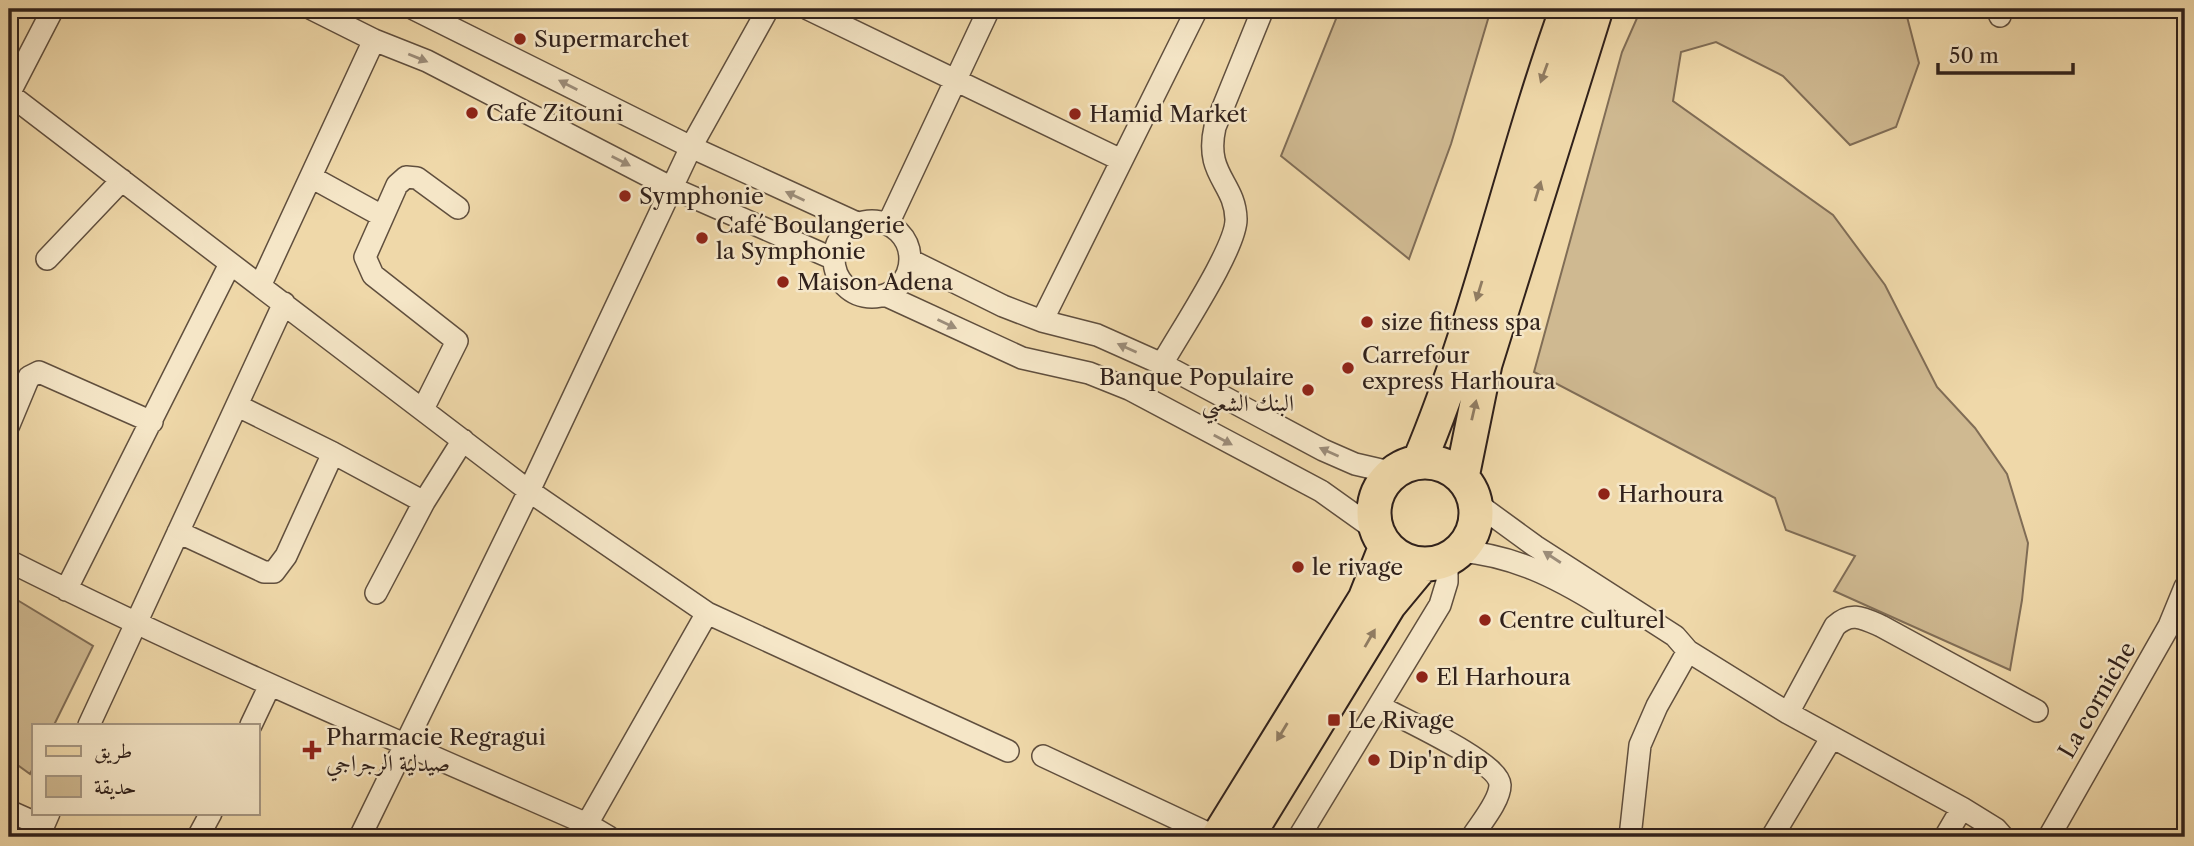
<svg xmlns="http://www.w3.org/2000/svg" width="2194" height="846" font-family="'Libre Caslon Text',Amiri,serif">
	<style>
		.green { fill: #cfb991; stroke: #806d56; stroke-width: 2 }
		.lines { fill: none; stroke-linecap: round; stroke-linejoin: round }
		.street-casing { stroke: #604f3e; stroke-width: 24 }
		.primary-casing { stroke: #30211b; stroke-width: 37 }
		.street { stroke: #f5e6c7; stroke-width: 21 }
		.primary { stroke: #efd8a9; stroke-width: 33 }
		.oneway { fill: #9c8d7a }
		.oneway2 { fill: #907c62 }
		.poi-dot { fill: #8f2418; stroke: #f5e6c7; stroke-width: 2.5 }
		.labels { text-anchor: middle; stroke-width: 5; stroke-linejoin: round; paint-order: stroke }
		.poi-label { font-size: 23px; fill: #30211b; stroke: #f5e6c7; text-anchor: start }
		.street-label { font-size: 23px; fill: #30211b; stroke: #f5e6c7 }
	</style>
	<rect width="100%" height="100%" fill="#efd8a9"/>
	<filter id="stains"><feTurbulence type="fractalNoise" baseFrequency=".00286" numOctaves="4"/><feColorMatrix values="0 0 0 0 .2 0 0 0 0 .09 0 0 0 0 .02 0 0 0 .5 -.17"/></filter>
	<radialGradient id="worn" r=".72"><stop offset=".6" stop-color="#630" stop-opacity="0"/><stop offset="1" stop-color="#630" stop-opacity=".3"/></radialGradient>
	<!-- green -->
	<path class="green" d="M 1340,9 L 1491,9 L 1451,144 L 1409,259 L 1281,156 Z
		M 1641,9 L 1905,9 L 1919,63 L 1896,127 L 1850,145 L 1783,76 L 1716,42 L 1681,52 L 1673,101 L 1833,215 L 1885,285 L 1937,387 L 1975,428 L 2007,474 L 2028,543 L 2022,600 L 2010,670 L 1834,591 L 1855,556 L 1786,530 L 1775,498 L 1534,372 L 1622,52 Z
		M 9,595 L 93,646 L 54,725 L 33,725 L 33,768 L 30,774 L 12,761 L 9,765 Z"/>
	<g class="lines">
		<defs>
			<path id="street" d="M 53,9 L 9,94 L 260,286 L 374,40
				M 312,9 L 374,40 L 427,61 L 672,188 L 834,259
				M 414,9 L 691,147 L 857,223
				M 808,9 L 1121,160
				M 1997,9 L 2000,16
				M 311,177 L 382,216
				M834 259a38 38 0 1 1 76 0a38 38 0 1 1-76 0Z
				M 888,224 L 989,9
				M 47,259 L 122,180
				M 910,260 L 1003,306 L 1042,321 L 1097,335 L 1162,364 L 1323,450 L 1355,464 L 1394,473
				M 260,286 L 529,491 L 707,613 L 587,824 L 609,837
				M 885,295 L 1022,358 L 1089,373 L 1129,389 L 1321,491 L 1377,531
				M 1042,321 L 1197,9
				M 1162,364 C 1178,335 1237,247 1236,219 C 1235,182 1204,175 1215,127 L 1263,9
				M 238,406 L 333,453
				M 423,409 L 457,341 L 373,275 L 365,257 L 397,185 L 406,177 L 417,178 L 458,208
				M 9,425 L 29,377 L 39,372 L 152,422
				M 424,502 L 463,440
				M 1476,503 L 1535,546 L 1675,636 L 1688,651 L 1788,713 L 1962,808 L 1996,829 L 2003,837
				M 178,532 L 264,572 L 274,572 L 286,556 L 333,453 L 424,502 L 376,593
				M 1459,551 C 1512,555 1556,577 1601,605
				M 9,561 C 198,656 393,739 587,824 L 580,837
				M 66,590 L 230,264
				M 707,613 L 1008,751
				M 1381,707 C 1402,719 1499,762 1500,785 C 1500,801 1480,824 1472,837
				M 1788,713 L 1835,626 C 1851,611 1863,618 1881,626 L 2037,711
				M 89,725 L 284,303
				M 251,725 L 269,687
				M 1043,756 L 1216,837
				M 9,811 L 27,819 L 39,837
				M 39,836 L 49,813
				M 198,837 L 211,813
				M 360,837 L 529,491 L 691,147 L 768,9
				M 1299,837 L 1440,605 L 1447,582 L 1447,559
				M 1630,837 L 1640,745 L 1657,706 L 1688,651
				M 1772,837 L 1832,737
				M 1945,837 L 1962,808
				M 2049,837 L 2169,626 L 2185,587"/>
			<path id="primary" d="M 1419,462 C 1481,315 1513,158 1567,9
				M1374 513a51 51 0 1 1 102 0a51 51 0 1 1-102 0Z
				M 1462,477 L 1485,364 L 1596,9
				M 1218,837 L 1365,599 L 1386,546
				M 1247,837 L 1389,605 L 1423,564"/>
		</defs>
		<!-- street casing -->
		<use href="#street" class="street-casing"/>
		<!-- primary casing -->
		<use href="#primary" class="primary-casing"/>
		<!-- street -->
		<use href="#street" class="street"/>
		<!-- primary -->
		<use href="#primary" class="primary"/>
	</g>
	<!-- one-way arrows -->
	<defs><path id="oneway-solid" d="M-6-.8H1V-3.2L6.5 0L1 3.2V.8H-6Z" transform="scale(1.75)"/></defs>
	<g class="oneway">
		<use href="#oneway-solid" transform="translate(418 58) rotate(22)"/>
		<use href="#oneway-solid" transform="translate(568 85) rotate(-153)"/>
		<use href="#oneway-solid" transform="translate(621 161) rotate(27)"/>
		<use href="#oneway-solid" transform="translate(795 196) rotate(-155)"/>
		<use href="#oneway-solid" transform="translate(947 324) rotate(25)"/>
		<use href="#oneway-solid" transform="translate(1127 348) rotate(-156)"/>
		<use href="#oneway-solid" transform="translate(1223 440) rotate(28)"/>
		<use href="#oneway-solid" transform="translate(1329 452) rotate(-156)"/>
		<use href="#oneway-solid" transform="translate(1552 557) rotate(-147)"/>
	</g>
	<g class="oneway2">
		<use href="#oneway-solid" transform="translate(1544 73) rotate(110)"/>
		<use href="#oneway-solid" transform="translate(1538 191) rotate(-73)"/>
		<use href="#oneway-solid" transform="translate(1479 291) rotate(107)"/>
		<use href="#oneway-solid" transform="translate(1474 410) rotate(-77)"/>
		<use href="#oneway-solid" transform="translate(1370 638) rotate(-60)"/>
		<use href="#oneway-solid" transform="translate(1282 732) rotate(121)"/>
	</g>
	<!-- markers -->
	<g class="poi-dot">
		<circle cx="520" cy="39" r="7"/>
		<circle cx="472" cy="113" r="7"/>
		<circle cx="1075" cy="114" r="7"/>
		<circle cx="625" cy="196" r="7"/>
		<circle cx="702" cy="238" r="7"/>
		<circle cx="783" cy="282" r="7"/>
		<circle cx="1367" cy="322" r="7"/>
		<circle cx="1348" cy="368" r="7"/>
		<circle cx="1308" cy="390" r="7"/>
		<circle cx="1604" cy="494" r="7"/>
		<circle cx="1298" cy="567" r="7"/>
		<circle cx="1485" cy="620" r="7"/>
		<circle cx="1422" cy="677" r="7"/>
		<rect x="1327" y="713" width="14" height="14" rx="3.5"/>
		<path d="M308.5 739.5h7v7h7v7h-7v7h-7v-7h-7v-7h7z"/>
		<circle cx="1374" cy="760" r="7"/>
	</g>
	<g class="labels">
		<!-- poi labels -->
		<g class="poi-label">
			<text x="534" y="47">Supermarchet</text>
			<text x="486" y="121">Cafe Zitouni</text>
			<text x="1089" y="122">Hamid Market</text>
			<text x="639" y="204">Symphonie</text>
			<text x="716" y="233">Café Boulangerie<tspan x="716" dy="26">la Symphonie</tspan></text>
			<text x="797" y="290">Maison Adena</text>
			<text x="1381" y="330">size fitness spa</text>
			<text x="1362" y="363">Carrefour<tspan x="1362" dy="26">express Harhoura</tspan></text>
			<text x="1294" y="385" text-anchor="end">Banque Populaire<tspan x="1294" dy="26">البنك الشعبي</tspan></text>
			<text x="1618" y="502">Harhoura</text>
			<text x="1312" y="575">le rivage</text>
			<text x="1499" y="628">Centre culturel</text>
			<text x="1436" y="685">El Harhoura</text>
			<text x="1348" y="728">Le Rivage</text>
			<text x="326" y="745">Pharmacie Regragui<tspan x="326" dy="26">صيدلية الرجراجي</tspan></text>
			<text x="1388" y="768">Dip'n dip</text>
		</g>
		<!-- street labels -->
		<g class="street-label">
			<text transform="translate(2097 700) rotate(-60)" y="8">La corniche</text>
		</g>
	</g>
	<!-- margin -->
	<rect width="2194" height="846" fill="none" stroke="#efd8a9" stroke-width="35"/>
	<rect x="10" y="10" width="2173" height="825" fill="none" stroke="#30211b" stroke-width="3.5"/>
	<rect x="18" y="18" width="2159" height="811" fill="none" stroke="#30211b" stroke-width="2"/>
	<!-- legend -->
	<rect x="32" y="724" width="228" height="91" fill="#f5e6c7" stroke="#a69782" stroke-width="2"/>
	<rect x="46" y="746" width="35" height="10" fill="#efd8a9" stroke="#a69782" stroke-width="2"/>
	<text x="94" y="758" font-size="21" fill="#30211b">طريق</text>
	<rect x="46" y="776" width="35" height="21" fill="#cfb991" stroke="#a69782" stroke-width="2"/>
	<text x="94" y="794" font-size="21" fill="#30211b">حديقة</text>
	<!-- scale -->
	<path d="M1938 63v10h135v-10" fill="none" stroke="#30211b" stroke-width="3.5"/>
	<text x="1949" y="63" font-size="21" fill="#30211b" stroke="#f5e6c7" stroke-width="5" paint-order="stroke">50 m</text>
	<rect width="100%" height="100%" filter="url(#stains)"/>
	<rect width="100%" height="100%" fill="url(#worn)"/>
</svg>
